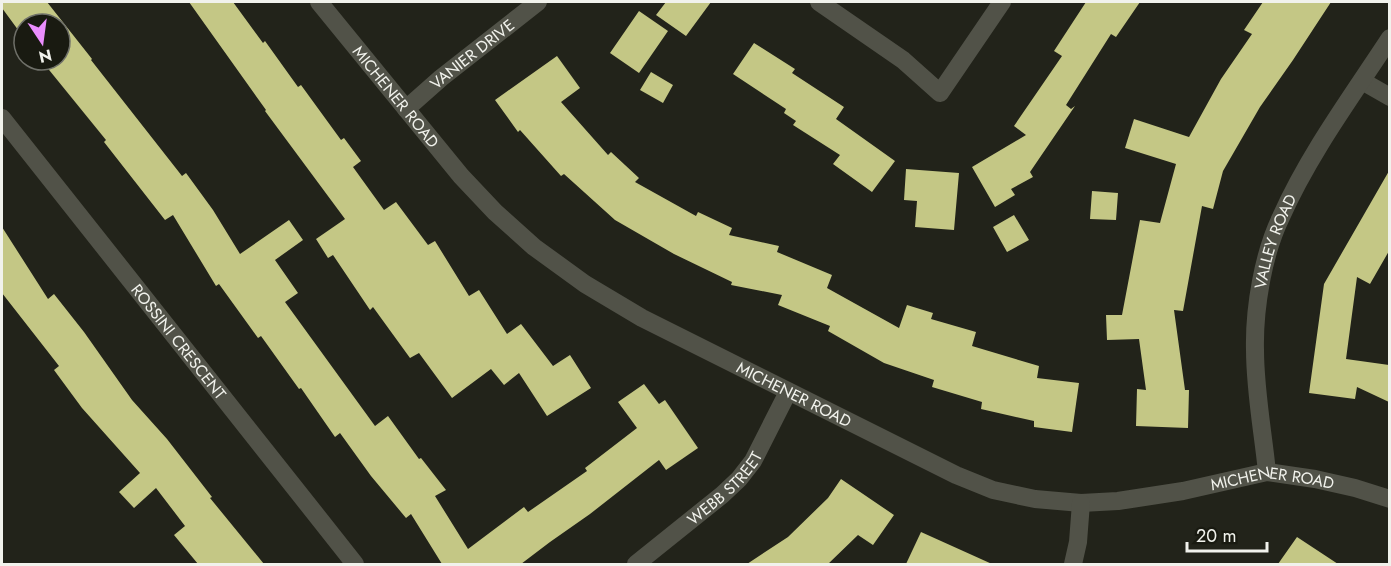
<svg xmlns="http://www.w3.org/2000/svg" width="1391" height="566" font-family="Jost,sans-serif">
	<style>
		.building { fill: #c4c785 }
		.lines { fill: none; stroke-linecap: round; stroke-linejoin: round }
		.street { stroke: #515248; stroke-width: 18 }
		.labels { text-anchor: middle; stroke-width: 6; stroke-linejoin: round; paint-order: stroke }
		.street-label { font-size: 16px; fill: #f1f2ec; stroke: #191a11 }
	</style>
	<rect width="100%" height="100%" fill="#22231a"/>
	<!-- building -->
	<path class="building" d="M 2,2 L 47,2 L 92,59 L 91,60 L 182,176 L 186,173 L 213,210 L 240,254 L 289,220 L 303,240 L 275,260 L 298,293 L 285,302 L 375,426 L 388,416 L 419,459 L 421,458 L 446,490 L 435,496 L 468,549 L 524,507 L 528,512 L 587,471 L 585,468 L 637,428 L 618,402 L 644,384 L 659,404 L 665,400 L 698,448 L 666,470 L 659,460 L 590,514 L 550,542 L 521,564 L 442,564 L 411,514 L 406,518 L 371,476 L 340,433 L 335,437 L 301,388 L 299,389 L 261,336 L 258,338 L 219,284 L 216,286 L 173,215 L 165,220 L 104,142 L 106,140 L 41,60 L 60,60 L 60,24 L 24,24 L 24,38 L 2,8 Z
		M 189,2 L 233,2 L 263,43 L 265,41 L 298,87 L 301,85 L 341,140 L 344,138 L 361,161 L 353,167 L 384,210 L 396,202 L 428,245 L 435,241 L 469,296 L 479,290 L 507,334 L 521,324 L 553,366 L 570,355 L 591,388 L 547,416 L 519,373 L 504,385 L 491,369 L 452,398 L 419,353 L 410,358 L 373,307 L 370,310 L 333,255 L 328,258 L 316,239 L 345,219 L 265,111 L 266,110 Z
		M 666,2 L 711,2 L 686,36 L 656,15 Z
		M 1086,2 L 1140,2 L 1116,37 L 1111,34 L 1066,105 L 1071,109 L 1075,106 L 1030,172 L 1033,177 L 1011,189 L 1015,195 L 995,207 L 972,167 L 1026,135 L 1014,126 L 1062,56 L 1054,51 Z
		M 1263,2 L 1331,2 L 1293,60 L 1260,107 L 1223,171 L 1213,209 L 1202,206 L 1183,311 L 1174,310 L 1185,390 L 1189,390 L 1188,428 L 1136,426 L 1137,389 L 1146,390 L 1139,339 L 1107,340 L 1106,315 L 1122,315 L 1140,220 L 1160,223 L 1176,164 L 1125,148 L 1134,119 L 1189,137 L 1221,79 L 1252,34 L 1244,30 Z
		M 639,11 L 668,31 L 639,73 L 610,53 Z
		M 754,43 L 795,69 L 792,73 L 844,107 L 836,119 L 895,161 L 872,192 L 833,164 L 840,155 L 793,125 L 796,121 L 784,113 L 786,109 L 733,74 Z
		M 557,56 L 580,88 L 561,102 L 608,155 L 611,152 L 639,178 L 635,182 L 696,216 L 698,212 L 732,228 L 729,235 L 779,246 L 777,252 L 832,275 L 827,288 L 899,328 L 907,305 L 933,313 L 931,319 L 976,332 L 972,346 L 1039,366 L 1037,378 L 1079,383 L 1072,432 L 1034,427 L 1034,421 L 981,409 L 982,402 L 932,387 L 934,380 L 884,363 L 828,331 L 830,326 L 778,305 L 782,295 L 731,285 L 732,282 L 674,254 L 615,220 L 564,174 L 561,176 L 520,130 L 518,132 L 495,100 Z
		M 651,72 L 673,85 L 663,103 L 640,90 Z
		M 906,169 L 959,173 L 954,230 L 915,227 L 917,201 L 904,200 Z
		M 1389,171 L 1389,251 L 1370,284 L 1357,277 L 1346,359 L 1389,365 L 1389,402 L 1357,387 L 1355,399 L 1309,393 L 1324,284 Z
		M 1092,191 L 1118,193 L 1116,220 L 1090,219 Z
		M 1014,215 L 1029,240 L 1007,252 L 993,227 Z
		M 2,227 L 48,299 L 54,294 L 84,332 L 132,400 L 167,439 L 212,497 L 210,498 L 264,564 L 198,564 L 174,535 L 185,526 L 156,488 L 134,508 L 119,492 L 140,473 L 82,408 L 54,370 L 59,366 L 2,293 Z
		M 841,479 L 894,515 L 873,545 L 858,535 L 828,564 L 747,564 L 788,537 L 828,498 Z
		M 921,532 L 992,564 L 906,564 Z
		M 1297,537 L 1338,564 L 1278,564 Z"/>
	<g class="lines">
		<!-- street -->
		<g class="street">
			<path id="s1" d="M 319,2 L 461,176 L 495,212 L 534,247 L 585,284 L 642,318 L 956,475 L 993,490 L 1035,499 L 1081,503 L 1118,501 L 1183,491 L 1267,472 L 1315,479 L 1355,488 L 1390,499"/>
			<path d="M 819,2 L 903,60 L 940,93 L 1002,2"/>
			<path d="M 1362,81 L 1390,97"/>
			<path id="s2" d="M 406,109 L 441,78 L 538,2"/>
			<path id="s3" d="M 2,118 L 355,564"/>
			<path id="s4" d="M 1267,472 C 1263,432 1255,391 1255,350 C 1254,309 1263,254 1281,217 C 1309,154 1352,96 1390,38"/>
			<path id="s5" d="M 636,564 L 722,495 L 739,479 L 753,461 L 788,392"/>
			<path d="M 1073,564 L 1078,542 L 1081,503"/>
		</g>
	</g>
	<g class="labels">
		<!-- street labels -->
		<g class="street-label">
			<text dy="6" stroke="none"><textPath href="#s2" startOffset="86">VANIER DRIVE</textPath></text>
			<text dy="6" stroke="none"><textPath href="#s1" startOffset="122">MICHENER ROAD</textPath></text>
			<text dy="6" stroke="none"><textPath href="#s4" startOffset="234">VALLEY ROAD</textPath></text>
			<text dy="6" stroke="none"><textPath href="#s3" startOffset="285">ROSSINI CRESCENT</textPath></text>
			<text dy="6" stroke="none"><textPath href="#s1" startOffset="626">MICHENER ROAD</textPath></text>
			<text dy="6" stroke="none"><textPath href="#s1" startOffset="1130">MICHENER ROAD</textPath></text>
			<text dy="6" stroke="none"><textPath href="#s5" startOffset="117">WEBB STREET</textPath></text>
		</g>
	</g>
	<!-- border -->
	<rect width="1391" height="566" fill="none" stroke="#f1f2ec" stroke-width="6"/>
	<!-- north arrow -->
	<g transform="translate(42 42) rotate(167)"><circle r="28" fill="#191a11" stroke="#6f7069" stroke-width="1.5"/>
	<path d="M0-4.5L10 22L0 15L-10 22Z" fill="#ea8dfd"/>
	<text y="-9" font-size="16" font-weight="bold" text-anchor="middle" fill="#f1f2ec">N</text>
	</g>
	<!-- scale -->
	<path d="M1187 542v9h80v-9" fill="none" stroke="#f1f2ec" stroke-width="3"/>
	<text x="1196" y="542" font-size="18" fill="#f1f2ec" stroke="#191a11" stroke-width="4.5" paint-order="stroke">20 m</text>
</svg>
